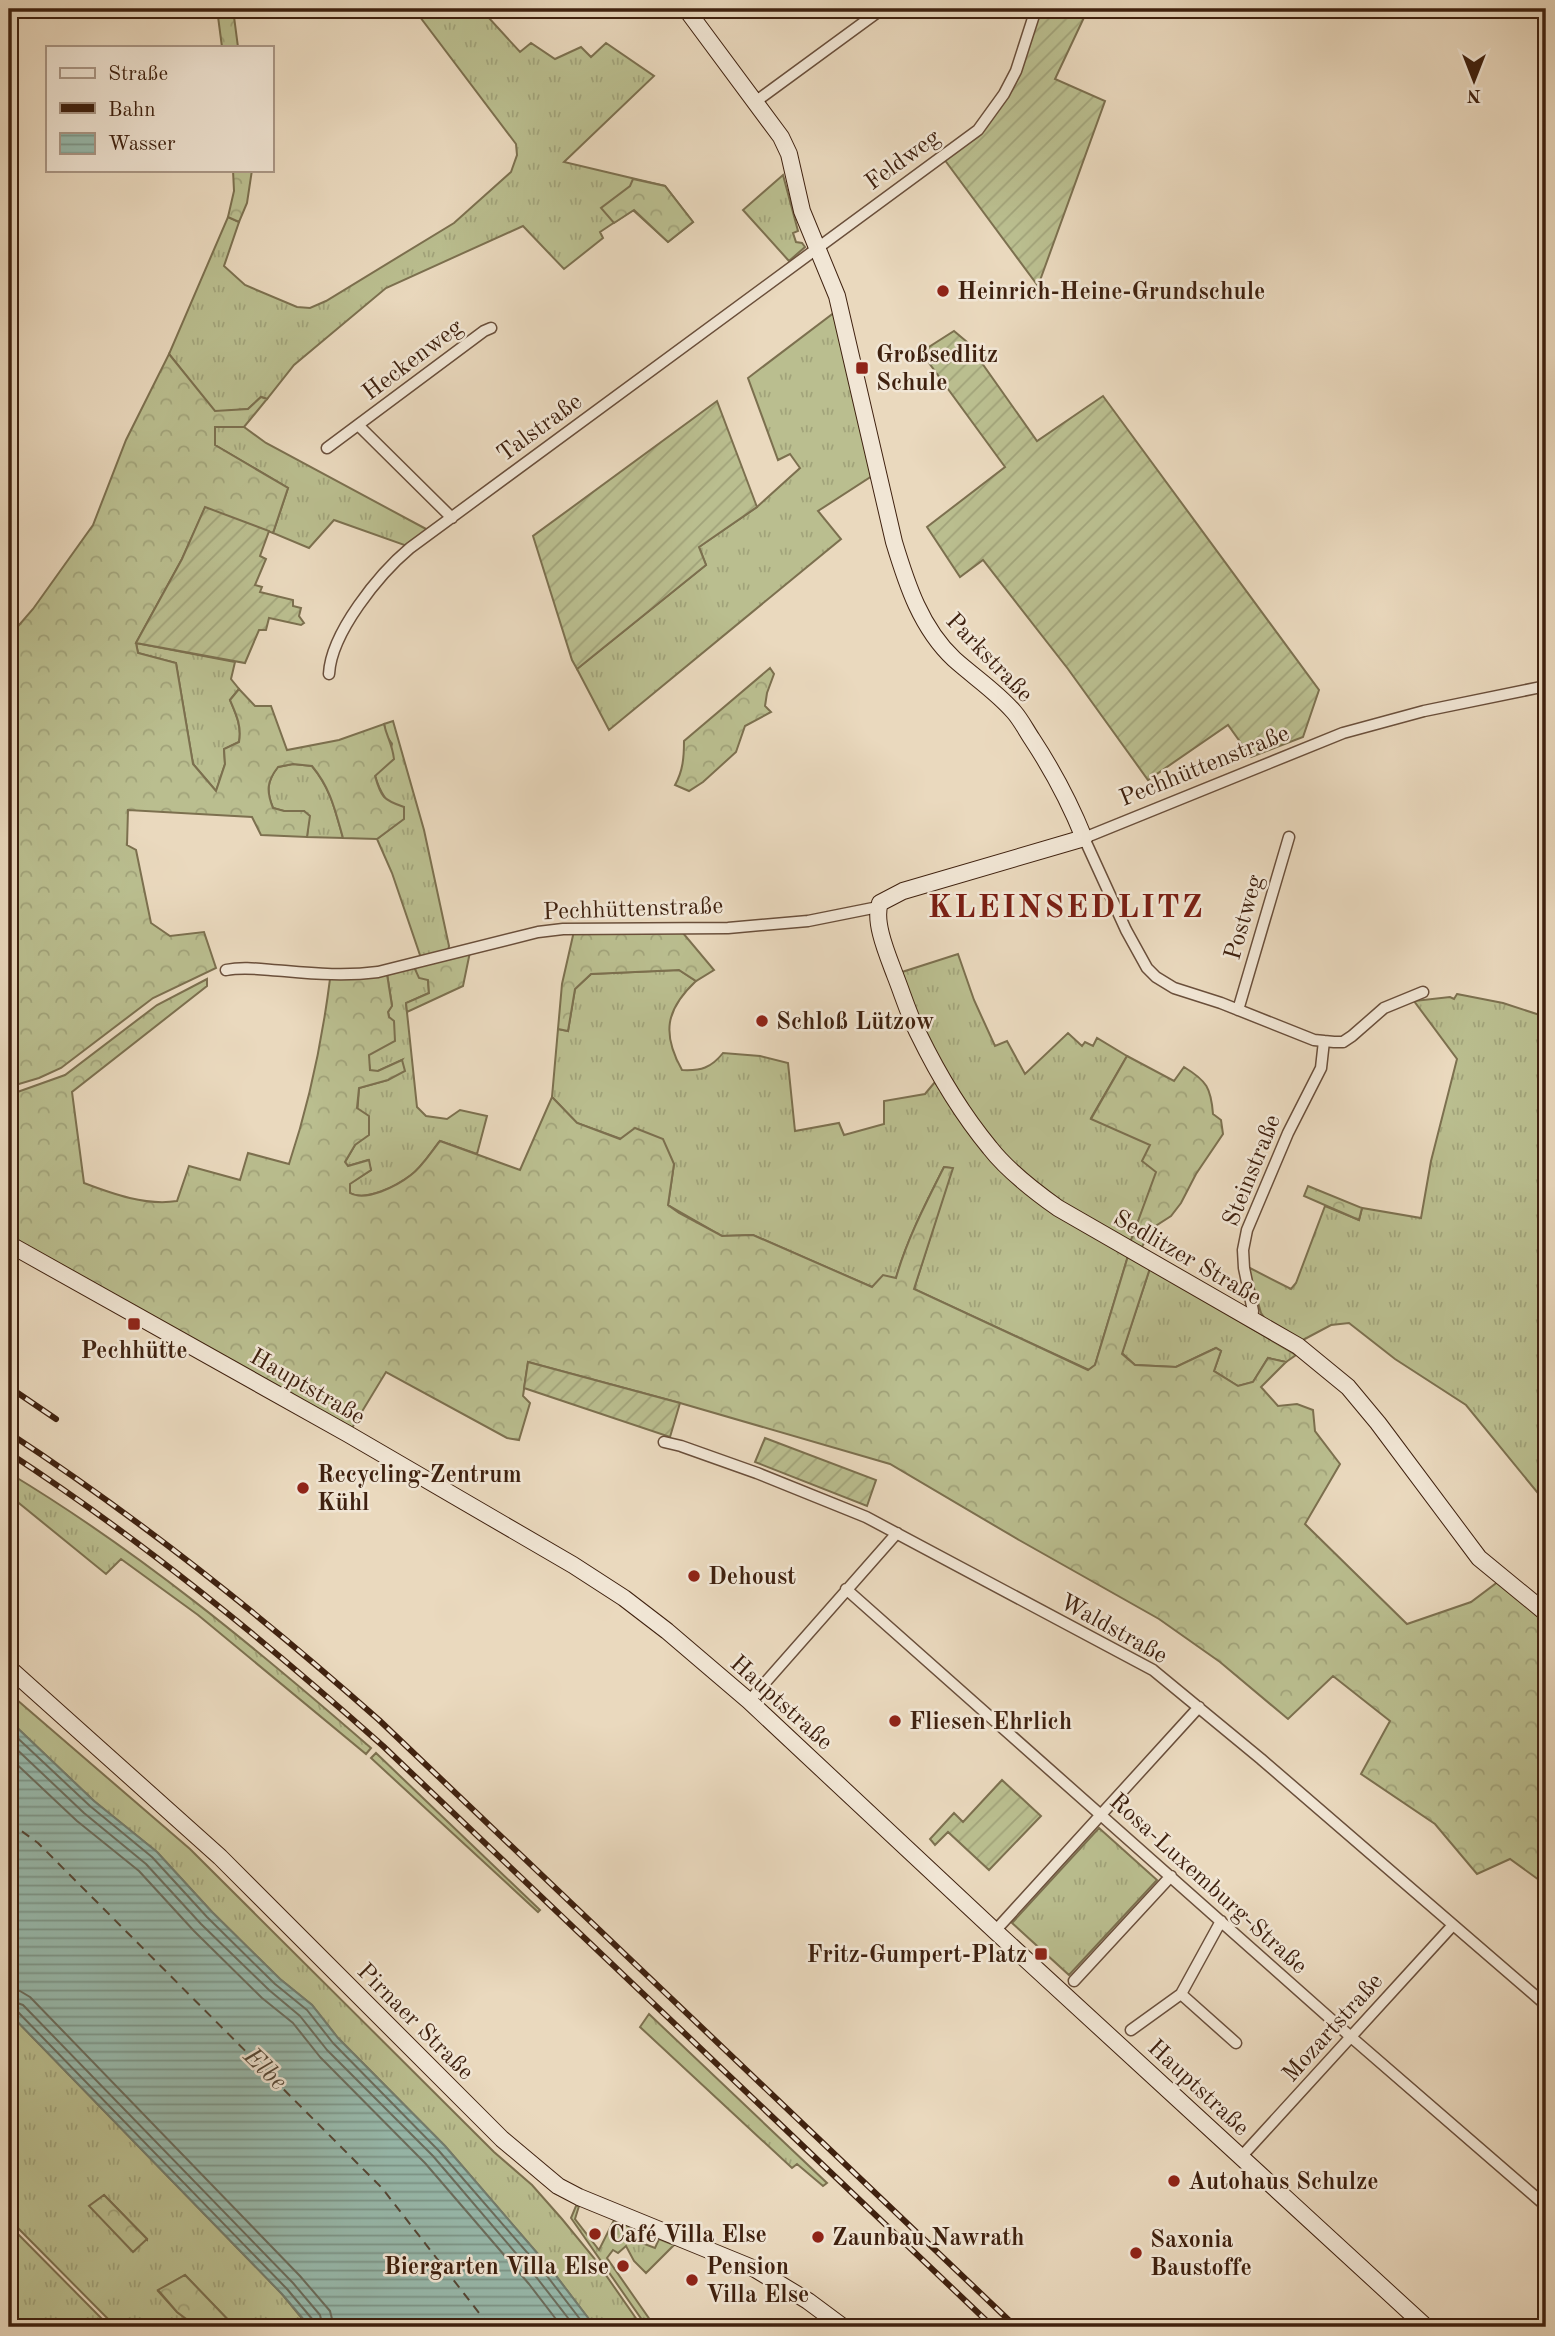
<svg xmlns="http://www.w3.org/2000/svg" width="1555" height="2336" font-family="'Old Standard TT',serif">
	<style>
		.grass { fill: url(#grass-tufts); stroke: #7c704f; stroke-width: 2; fill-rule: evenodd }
		.forest { fill: url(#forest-crowns); stroke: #7c704f; stroke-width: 2 }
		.garden { fill: url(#garden-furrows); stroke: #7c704f; stroke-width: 2 }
		.water { fill: url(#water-rules); stroke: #747d6e; stroke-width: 2 }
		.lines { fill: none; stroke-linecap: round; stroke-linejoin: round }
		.shore { stroke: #6c6e5e; stroke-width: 2 }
		.ferry { stroke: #554736; stroke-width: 2; stroke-dasharray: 9 7; stroke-linecap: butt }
		.street-casing { stroke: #6a4f3b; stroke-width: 13 }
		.secondary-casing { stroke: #3f210f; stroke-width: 18 }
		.street { stroke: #f1e6d5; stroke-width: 10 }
		.secondary { stroke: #f1e6d5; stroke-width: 16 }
		.rail-casing { stroke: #3f210f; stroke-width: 6 }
		.rail { stroke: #f1e6d5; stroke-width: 3.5; stroke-dasharray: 10; stroke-linecap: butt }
		.poi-dot { fill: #8f2418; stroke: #f1e6d5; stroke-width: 2.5 }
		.labels { text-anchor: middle; stroke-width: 5; stroke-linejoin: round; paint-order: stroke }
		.street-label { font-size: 24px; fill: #3f210f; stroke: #f1e6d5 }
		.poi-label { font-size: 24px; font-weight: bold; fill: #3f210f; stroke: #f1e6d5; text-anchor: start }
		.water-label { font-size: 26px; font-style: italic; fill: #554736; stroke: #f1e6d5 }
		.district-label { font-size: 32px; font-weight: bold; letter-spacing: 2px; fill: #7a1f14; stroke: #f1e6d5 }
	</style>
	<defs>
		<pattern id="grass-tufts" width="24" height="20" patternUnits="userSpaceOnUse" patternTransform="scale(1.75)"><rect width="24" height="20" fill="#babe8f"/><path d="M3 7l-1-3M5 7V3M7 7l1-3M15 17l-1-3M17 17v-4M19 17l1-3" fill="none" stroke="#a1a37a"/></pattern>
		<pattern id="forest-crowns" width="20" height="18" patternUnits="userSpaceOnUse" patternTransform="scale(1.75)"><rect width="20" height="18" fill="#babe8f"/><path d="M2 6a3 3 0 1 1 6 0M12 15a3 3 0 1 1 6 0" fill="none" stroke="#a1a37a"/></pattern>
		<pattern id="garden-furrows" width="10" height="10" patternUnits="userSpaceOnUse" patternTransform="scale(1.75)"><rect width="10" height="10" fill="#babe8f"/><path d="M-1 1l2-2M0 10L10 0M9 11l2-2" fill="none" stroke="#a1a37a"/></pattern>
		<pattern id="water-rules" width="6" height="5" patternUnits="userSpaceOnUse" patternTransform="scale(1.75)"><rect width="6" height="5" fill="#98baad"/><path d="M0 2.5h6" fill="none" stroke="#7d978b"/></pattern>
	</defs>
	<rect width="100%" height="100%" fill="#ead9be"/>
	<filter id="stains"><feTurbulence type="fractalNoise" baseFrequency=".00286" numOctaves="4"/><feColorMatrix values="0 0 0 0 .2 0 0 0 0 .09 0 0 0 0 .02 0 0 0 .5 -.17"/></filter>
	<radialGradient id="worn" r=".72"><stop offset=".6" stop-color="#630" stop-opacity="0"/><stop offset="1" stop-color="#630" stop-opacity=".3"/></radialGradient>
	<!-- grass -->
	<path class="grass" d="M 414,9 L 495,9 L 488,17 L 520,52 L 531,43 L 555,59 L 581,47 L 591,57 L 606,43 L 654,76 L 564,162 L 665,186 L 693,222 L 668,242 L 633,210 L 600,232 L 603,238 L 564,269 L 523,226 L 386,288 L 294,365 L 267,399 L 261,397 L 248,409 L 215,412 L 169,354 L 228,217 L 239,222 L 224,266 L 245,285 L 297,307 L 310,308 L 326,301 L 454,223 L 511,172 L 517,155 L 516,144 Z
		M 783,175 L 798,231 L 793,233 L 796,242 L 802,243 L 805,247 L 789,261 L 743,210 Z
		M 835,312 L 875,474 L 818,511 L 841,539 L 609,730 L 577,669 L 706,565 L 699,547 L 757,507 L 800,468 L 790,454 L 778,460 L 748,378 Z
		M 215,427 L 244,427 L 266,443 L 428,530 L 407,546 L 334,520 L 309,548 L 273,533 L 288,488 L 215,445 Z
		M 136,643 L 235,662 L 231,679 L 239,689 L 230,700 C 236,714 242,727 239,742 L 224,749 L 225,764 L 216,791 L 193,764 L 176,663 L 138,653 Z
		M 393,721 L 424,830 L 449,946 L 448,951 L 421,958 L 392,873 L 377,839 L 403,819 C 390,805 380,795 375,775 L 386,765 L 392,744 L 386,735 L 384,724 Z
		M 293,764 L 312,766 C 331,789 335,810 343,838 L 307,837 L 309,816 L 304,811 L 284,811 L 273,808 C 266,791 267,781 278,767 Z
		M 958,954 L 974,1000 L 995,1046 L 1007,1041 L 1025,1074 L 1068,1033 L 1082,1046 L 1085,1042 L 1093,1046 L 1097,1038 L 1127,1056 L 1091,1118 L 1150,1144 L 1157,1172 L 1130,1243 L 1059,1203 L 994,1147 L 923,1034 L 899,973 Z
		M 414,967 L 428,980 L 429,993 L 406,1003 L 417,1107 L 426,1116 L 447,1119 L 460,1110 L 487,1116 L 477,1154 L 440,1141 C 431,1152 422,1167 411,1175 C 396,1186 366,1202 350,1193 L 349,1184 L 371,1170 L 368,1160 L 348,1166 L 345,1162 L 355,1145 L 359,1088 L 388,1080 L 402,1060 L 378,1071 L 370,1071 L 368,1056 L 389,1017 L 388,1012 L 392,1005 L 387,974 Z
		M 679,970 L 696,981 C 665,1010 662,1034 682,1070 C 701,1071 711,1068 723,1053 L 760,1056 L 788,1063 L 795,1131 L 839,1123 L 844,1135 L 884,1124 L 884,1101 L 925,1094 L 935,1082 L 968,1131 L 1128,1256 L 1095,1365 L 1089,1370 L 914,1289 L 952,1168 L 944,1167 C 926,1203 907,1239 896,1278 L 872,1287 L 753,1235 L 722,1236 L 668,1205 L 674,1164 L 621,1139 L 577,1123 L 552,1097 L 558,1029 L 568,1031 L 575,989 L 591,974 Z
		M 1457,994 L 1503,1003 L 1546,1017 L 1546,1503 L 1466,1405 L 1395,1359 L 1349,1323 L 1331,1325 L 1301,1341 L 1266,1320 L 1261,1313 L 1248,1267 L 1291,1289 L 1296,1283 L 1325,1206 L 1359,1220 L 1362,1208 L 1421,1218 L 1431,1161 L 1457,1059 L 1414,1001 L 1450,997 L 1454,999 Z
		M 1150,1268 L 1296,1355 L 1286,1362 L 1268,1358 L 1253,1382 L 1238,1386 L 1214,1371 L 1221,1351 L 1216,1348 L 1176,1367 L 1135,1365 L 1122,1353 Z
		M 9,1473 C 139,1551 257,1649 371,1748 L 366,1754 L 198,1615 L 121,1559 L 106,1574 L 9,1495 Z
		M 9,1693 L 190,1849 L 494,2152 L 532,2185 L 562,2219 L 594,2258 L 642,2327 L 595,2327 L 550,2268 L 445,2146 L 338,2038 L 312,2005 L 280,1979 L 212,1912 L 157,1852 L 94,1801 L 9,1720 Z
		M 376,1753 L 540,1910 L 538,1912 L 371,1758 Z
		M 1099,1828 L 1157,1880 L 1069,1975 L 1012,1923 Z
		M 9,2013 L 282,2294 L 309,2327 L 235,2327 L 185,2275 L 158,2291 L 177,2312 L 197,2327 L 116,2327 L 9,2219 ZM 104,2195 L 147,2239 L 147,2240 L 110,2227 L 90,2206 Z
		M 649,2014 L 827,2183 L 823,2186 L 797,2164 L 792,2168 L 640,2027 Z
		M 576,2206 L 579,2206 L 575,2219 L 599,2250 L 614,2220 L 635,2229 L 631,2239 L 655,2248 L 659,2239 L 674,2245 L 646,2273 L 634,2261 L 626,2246 L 618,2253 L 613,2250 L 607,2258 L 655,2327 L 647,2327 L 571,2218 Z
		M 9,2225 L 110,2327 L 9,2327 Z"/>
	<!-- forest -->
	<path class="forest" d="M 217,9 L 233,9 L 238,47 L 222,47 Z
		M 233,170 L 252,170 L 247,203 L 239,222 L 228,217 L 234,191 Z
		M 633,179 L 665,186 L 693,222 L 668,242 L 634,210 L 614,223 L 601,208 L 630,186 Z
		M 169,354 L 215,411 L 248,409 L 261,397 L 267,399 L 244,427 L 215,427 L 215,445 L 288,488 L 273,533 L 205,508 L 182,559 L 136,643 L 138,653 L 176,663 L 193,764 L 216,791 L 225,764 L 224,749 L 239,742 C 242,726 236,714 230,700 L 239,689 L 255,706 L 271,706 L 287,750 L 339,740 L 384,724 C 387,738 392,743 394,759 L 375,776 C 381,797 383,800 404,807 L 404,819 L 377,839 L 343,838 C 335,810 331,789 312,766 L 293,764 L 278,767 C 267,781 266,791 273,808 L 284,811 L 304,811 L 310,816 L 307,837 L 261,835 L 252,817 L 128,810 L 127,845 L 136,850 L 151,923 L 170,936 L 204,932 L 216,968 L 153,998 L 61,1068 L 39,1078 L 9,1087 L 9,644 L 13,632 L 33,609 L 93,525 L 126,440 Z
		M 770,668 L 774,674 L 767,693 L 765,706 L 771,712 L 745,726 L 736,752 L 703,782 L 689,791 L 675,785 C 683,771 684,757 684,741 Z
		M 574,931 L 683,933 L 714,970 L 696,981 L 679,970 L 591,974 L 575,989 L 568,1031 L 558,1029 L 562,984 Z
		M 470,952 L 463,986 L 407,1012 L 406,1003 L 429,993 L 428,980 L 419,978 L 414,967 Z
		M 387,974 L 392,1006 L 388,1012 L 389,1017 L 394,1021 L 395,1041 L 369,1055 L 370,1070 L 378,1071 L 402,1060 L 405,1071 L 388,1080 L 359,1088 L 357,1108 L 369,1116 L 369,1135 L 355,1145 L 345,1162 L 348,1166 L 369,1160 L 371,1170 L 350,1184 L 350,1193 C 366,1202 397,1186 411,1175 C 422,1167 431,1152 440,1141 L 520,1170 L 552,1097 L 577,1123 L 620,1139 L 635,1128 L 663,1139 L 674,1164 L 668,1205 L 679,1213 L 722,1236 L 753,1235 L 872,1287 L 883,1275 L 896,1278 C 907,1239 926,1203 944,1167 L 953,1168 L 914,1289 L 1088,1370 L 1095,1365 L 1128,1256 L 1150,1268 L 1122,1354 L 1135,1365 L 1176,1367 L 1216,1348 L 1221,1351 L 1214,1371 L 1238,1386 L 1253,1382 L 1268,1358 L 1286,1362 L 1261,1387 L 1278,1406 L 1297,1404 L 1313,1410 L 1315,1431 L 1340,1464 L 1305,1524 L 1407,1624 L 1471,1602 L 1499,1581 L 1546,1618 L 1546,1677 C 1539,1691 1542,1712 1546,1726 L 1546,1885 L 1510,1859 L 1477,1874 L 1435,1824 L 1361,1774 L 1390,1721 L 1333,1676 L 1288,1719 L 1220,1662 L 1159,1619 L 1019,1540 L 890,1464 L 680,1403 L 528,1362 L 523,1396 L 530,1403 L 519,1440 L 507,1438 L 386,1372 L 352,1428 L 9,1237 L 9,1095 L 65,1075 L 157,1005 L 207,979 L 207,986 L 72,1092 L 84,1183 C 113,1194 146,1206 177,1201 L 189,1166 L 240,1180 L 248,1153 L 289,1164 C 309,1104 322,1042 330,979 Z
		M 1127,1056 L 1174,1081 L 1184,1067 C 1207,1081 1211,1088 1213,1114 L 1221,1120 L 1223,1134 L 1196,1174 L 1181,1203 L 1171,1216 L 1151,1229 L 1141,1249 L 1130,1243 L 1156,1172 L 1142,1161 L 1150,1145 L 1091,1119 Z
		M 1308,1186 L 1362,1208 L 1359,1220 L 1304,1196 Z
		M 104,2195 L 147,2239 L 133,2252 L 89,2206 Z
		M 185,2275 L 235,2327 L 197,2327 L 177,2312 L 158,2290 Z"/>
	<!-- garden -->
	<path class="garden" d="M 1040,9 L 1088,9 L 1055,79 L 1105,101 L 1038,286 L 944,159 L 978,132 L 1013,88 Z
		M 954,331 L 967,342 L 1037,441 L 1103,396 L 1319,690 L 1303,737 L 1251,757 L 1228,725 L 1148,780 L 1068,669 L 983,560 L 960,577 L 927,527 L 1005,467 L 921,352 Z
		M 717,401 L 757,507 L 699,547 L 706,565 L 577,669 L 572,660 L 533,536 Z
		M 205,507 L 269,531 L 260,556 L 266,559 L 255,585 L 262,587 L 260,592 L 293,600 L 293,606 L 301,608 L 299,616 L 304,623 L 301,625 L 269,618 L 266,630 L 259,630 L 245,663 L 136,643 L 182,559 Z
		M 528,1362 L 680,1403 L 670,1437 L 524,1388 Z
		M 765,1438 L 876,1480 L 867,1506 L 755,1462 Z
		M 1002,1780 L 1041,1816 L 989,1870 L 948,1832 L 935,1845 L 930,1839 L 954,1813 L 963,1822 Z"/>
	<!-- water -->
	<path class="water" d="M 9,1720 L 94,1801 L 157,1852 L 212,1912 L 280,1979 L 312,2005 L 338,2038 L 445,2146 L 550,2268 L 595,2327 L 310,2327 L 282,2294 L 9,2013 Z"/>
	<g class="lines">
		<!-- shore -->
		<path class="shore" d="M 9,1730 L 90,1806 L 152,1857 L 207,1917 L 275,1984 L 307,2010 L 333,2043 L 439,2151 L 544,2272 L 586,2327
			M 9,1742 L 84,1813 L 146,1864 L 201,1924 L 269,1990 L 300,2016 L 327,2050 L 433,2156 L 537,2278 L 575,2327
			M 9,1757 L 77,1821 L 139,1871 L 194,1931 L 262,1998 L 293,2023 L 320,2057 L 425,2163 L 529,2284 L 562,2327
			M 9,1989 L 20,1991 L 30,1997 L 300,2276 L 330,2311 L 334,2327
			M 9,2000 L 23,2005 L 293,2283 L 320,2315 L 323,2327
			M 9,2009 L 17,2011 L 287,2289 L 313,2320 L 314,2327"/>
		<!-- ferry -->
		<path class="ferry" d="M 9,1822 L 38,1843 L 382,2188 L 490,2327"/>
		<defs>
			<path id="street" d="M 755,102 L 882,9
				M 358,425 L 452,518
				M 327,448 L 484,331 L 491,328
				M 329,674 C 331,633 379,574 410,548 L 978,130 L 1004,94 L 1016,71 L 1036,9
				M 226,970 C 246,966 265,970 285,971 C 317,974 347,976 378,972 L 538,932 L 563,929 L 728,928 L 808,921 L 878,907
				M 1423,992 L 1384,1008 L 1352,1036 L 1343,1042 L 1334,1042 L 1314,1040 L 1221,1003 L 1174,988 L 1156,977 L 1147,968 L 1126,930 L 1084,838 L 1343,733 L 1424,711 L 1546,686
				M 1238,1010 L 1289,837
				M 1252,1320 L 1253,1311 L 1244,1268 L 1243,1250 L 1247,1230 L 1288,1133 L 1321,1068 L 1324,1041
				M 664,1442 L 681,1446 L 757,1473 L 866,1517 L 1153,1670 L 1261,1759 L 1546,2005
				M 846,1589 L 1351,2037 L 1546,2206
				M 749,1701 L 897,1533
				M 995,1931 L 1199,1707
				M 1074,1981 L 1171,1876
				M 1181,1994 L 1236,2043
				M 1131,2030 L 1181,1994 L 1221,1921
				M 1241,2157 L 1453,1925
				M 1541,2327 L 1546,2321"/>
			<path id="secondary" d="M 686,9 L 781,137 L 789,154 L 802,211 L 837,296 L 894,542 C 907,585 921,628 954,659 C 974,677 997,692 1014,712 C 1021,720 1026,730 1032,739 C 1053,771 1070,803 1084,838 L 903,891 L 880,903 C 873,922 888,956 895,975 C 903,995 909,1016 919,1035 C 938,1074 962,1114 990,1148 C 1008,1171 1034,1191 1058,1208 L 1298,1346 L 1348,1387 L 1378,1423 L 1479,1558 L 1546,1613
				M 9,1244 L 348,1434 L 573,1565 L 624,1598 L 667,1631 L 749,1701 L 995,1931 L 1426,2327
				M 9,1668 L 220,1857 L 502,2139 L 558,2186 L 579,2197 L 755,2269 L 808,2301 L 843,2327"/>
		</defs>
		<!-- street casing -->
		<use href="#street" class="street-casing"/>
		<!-- secondary casing -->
		<use href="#secondary" class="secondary-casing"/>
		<!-- street -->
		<use href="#street" class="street"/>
		<!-- secondary -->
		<use href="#secondary" class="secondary"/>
		<defs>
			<path id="rail" d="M 9,1387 L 56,1419
				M 9,1433 C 140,1519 262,1616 379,1720 L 1016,2327
				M 9,1453 C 142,1540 264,1640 383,1746 L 993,2327"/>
		</defs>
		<!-- rail casing -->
		<use href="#rail" class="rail-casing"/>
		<!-- rail -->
		<use href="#rail" class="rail"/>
	</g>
	<!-- markers -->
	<g class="poi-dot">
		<circle cx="943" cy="291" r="7"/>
		<rect x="855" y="361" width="14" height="14" rx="3.5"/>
		<circle cx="762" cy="1021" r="7"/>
		<rect x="127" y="1317" width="14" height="14" rx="3.5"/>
		<circle cx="303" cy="1488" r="7"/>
		<circle cx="694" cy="1576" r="7"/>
		<circle cx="895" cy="1721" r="7"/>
		<rect x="1034" y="1947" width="14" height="14" rx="3.5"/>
		<circle cx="1174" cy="2181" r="7"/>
		<circle cx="595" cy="2234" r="7"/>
		<circle cx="818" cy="2237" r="7"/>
		<circle cx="1136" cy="2253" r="7"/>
		<circle cx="623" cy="2266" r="7"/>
		<circle cx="692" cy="2280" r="7"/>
	</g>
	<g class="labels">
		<!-- street labels -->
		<g class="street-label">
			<text transform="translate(902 159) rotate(-36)" y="8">Feldweg</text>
			<text transform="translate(412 359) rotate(-37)" y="8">Heckenweg</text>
			<text transform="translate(539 427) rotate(-36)" y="8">Talstraße</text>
			<text transform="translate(990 657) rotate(46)" y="8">Parkstraße</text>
			<text transform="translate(1204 765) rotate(-22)" y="8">Pechhüttenstraße</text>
			<text transform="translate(633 908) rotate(-2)" y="8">Pechhüttenstraße</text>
			<text transform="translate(1243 917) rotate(-74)" y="8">Postweg</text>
			<text transform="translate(1251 1170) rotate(-68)" y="8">Steinstraße</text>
			<text transform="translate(1188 1257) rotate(30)" y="8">Sedlitzer Straße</text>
			<text transform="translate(308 1386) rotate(30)" y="8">Hauptstraße</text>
			<text transform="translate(1114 1628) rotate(29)" y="8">Waldstraße</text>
			<text transform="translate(782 1702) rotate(42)" y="8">Hauptstraße</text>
			<text transform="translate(1209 1883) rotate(42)" y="8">Rosa-Luxemburg-Straße</text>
			<text transform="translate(416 2021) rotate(45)" y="8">Pirnaer Straße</text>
			<text transform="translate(1332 2027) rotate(-48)" y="8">Mozartstraße</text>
			<text transform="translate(1199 2087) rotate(43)" y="8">Hauptstraße</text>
		</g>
		<!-- poi labels -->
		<g class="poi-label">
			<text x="957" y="299">Heinrich-Heine-Grundschule</text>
			<text x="876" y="362">Großsedlitz<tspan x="876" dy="28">Schule</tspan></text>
			<text x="776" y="1029">Schloß Lützow</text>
			<text x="134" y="1358" text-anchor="middle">Pechhütte</text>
			<text x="317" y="1482">Recycling-Zentrum<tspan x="317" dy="28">Kühl</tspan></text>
			<text x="708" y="1584">Dehoust</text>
			<text x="909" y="1729">Fliesen Ehrlich</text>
			<text x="1027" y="1962" text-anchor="end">Fritz-Gumpert-Platz</text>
			<text x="1188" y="2189">Autohaus Schulze</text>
			<text x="609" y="2242">Café Villa Else</text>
			<text x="832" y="2245">Zaunbau Nawrath</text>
			<text x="1150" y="2247">Saxonia<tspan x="1150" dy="28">Baustoffe</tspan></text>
			<text x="609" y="2274" text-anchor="end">Biergarten Villa Else</text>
			<text x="706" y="2274">Pension<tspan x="706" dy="28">Villa Else</tspan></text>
		</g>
		<!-- water labels -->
		<g class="water-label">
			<text transform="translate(266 2068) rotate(44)" y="9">Elbe</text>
		</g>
		<!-- district labels -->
		<g class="district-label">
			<text x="1066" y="917">KLEINSEDLITZ</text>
		</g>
	</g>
	<!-- margin -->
	<rect width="1555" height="2336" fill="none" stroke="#ead9be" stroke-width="35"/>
	<rect x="10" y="10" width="1534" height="2315" fill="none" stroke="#3f210f" stroke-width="3.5"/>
	<rect x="18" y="18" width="1520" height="2301" fill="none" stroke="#3f210f" stroke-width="2"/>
	<!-- legend -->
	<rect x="46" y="46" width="228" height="126" fill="#f1e6d5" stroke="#aa9786" stroke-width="2"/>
	<rect x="60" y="68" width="35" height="10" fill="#f1e6d5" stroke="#aa9786" stroke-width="2"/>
	<text x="108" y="80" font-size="21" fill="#3f210f">Straße</text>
	<rect x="60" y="103" width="35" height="10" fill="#3f210f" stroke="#aa9786" stroke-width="2"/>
	<text x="108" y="116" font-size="21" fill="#3f210f">Bahn</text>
	<rect x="60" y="133" width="35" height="21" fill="url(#water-rules)" stroke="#aa9786" stroke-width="2"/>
	<text x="108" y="150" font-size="21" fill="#3f210f">Wasser</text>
	<!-- north arrow -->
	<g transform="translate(1474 80) rotate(180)" stroke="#f1e6d5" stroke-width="5" paint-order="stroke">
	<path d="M0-5L12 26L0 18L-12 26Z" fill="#3f210f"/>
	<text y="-10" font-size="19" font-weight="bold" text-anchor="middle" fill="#3f210f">N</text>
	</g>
	<rect width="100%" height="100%" filter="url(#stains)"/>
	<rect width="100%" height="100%" fill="url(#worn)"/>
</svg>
